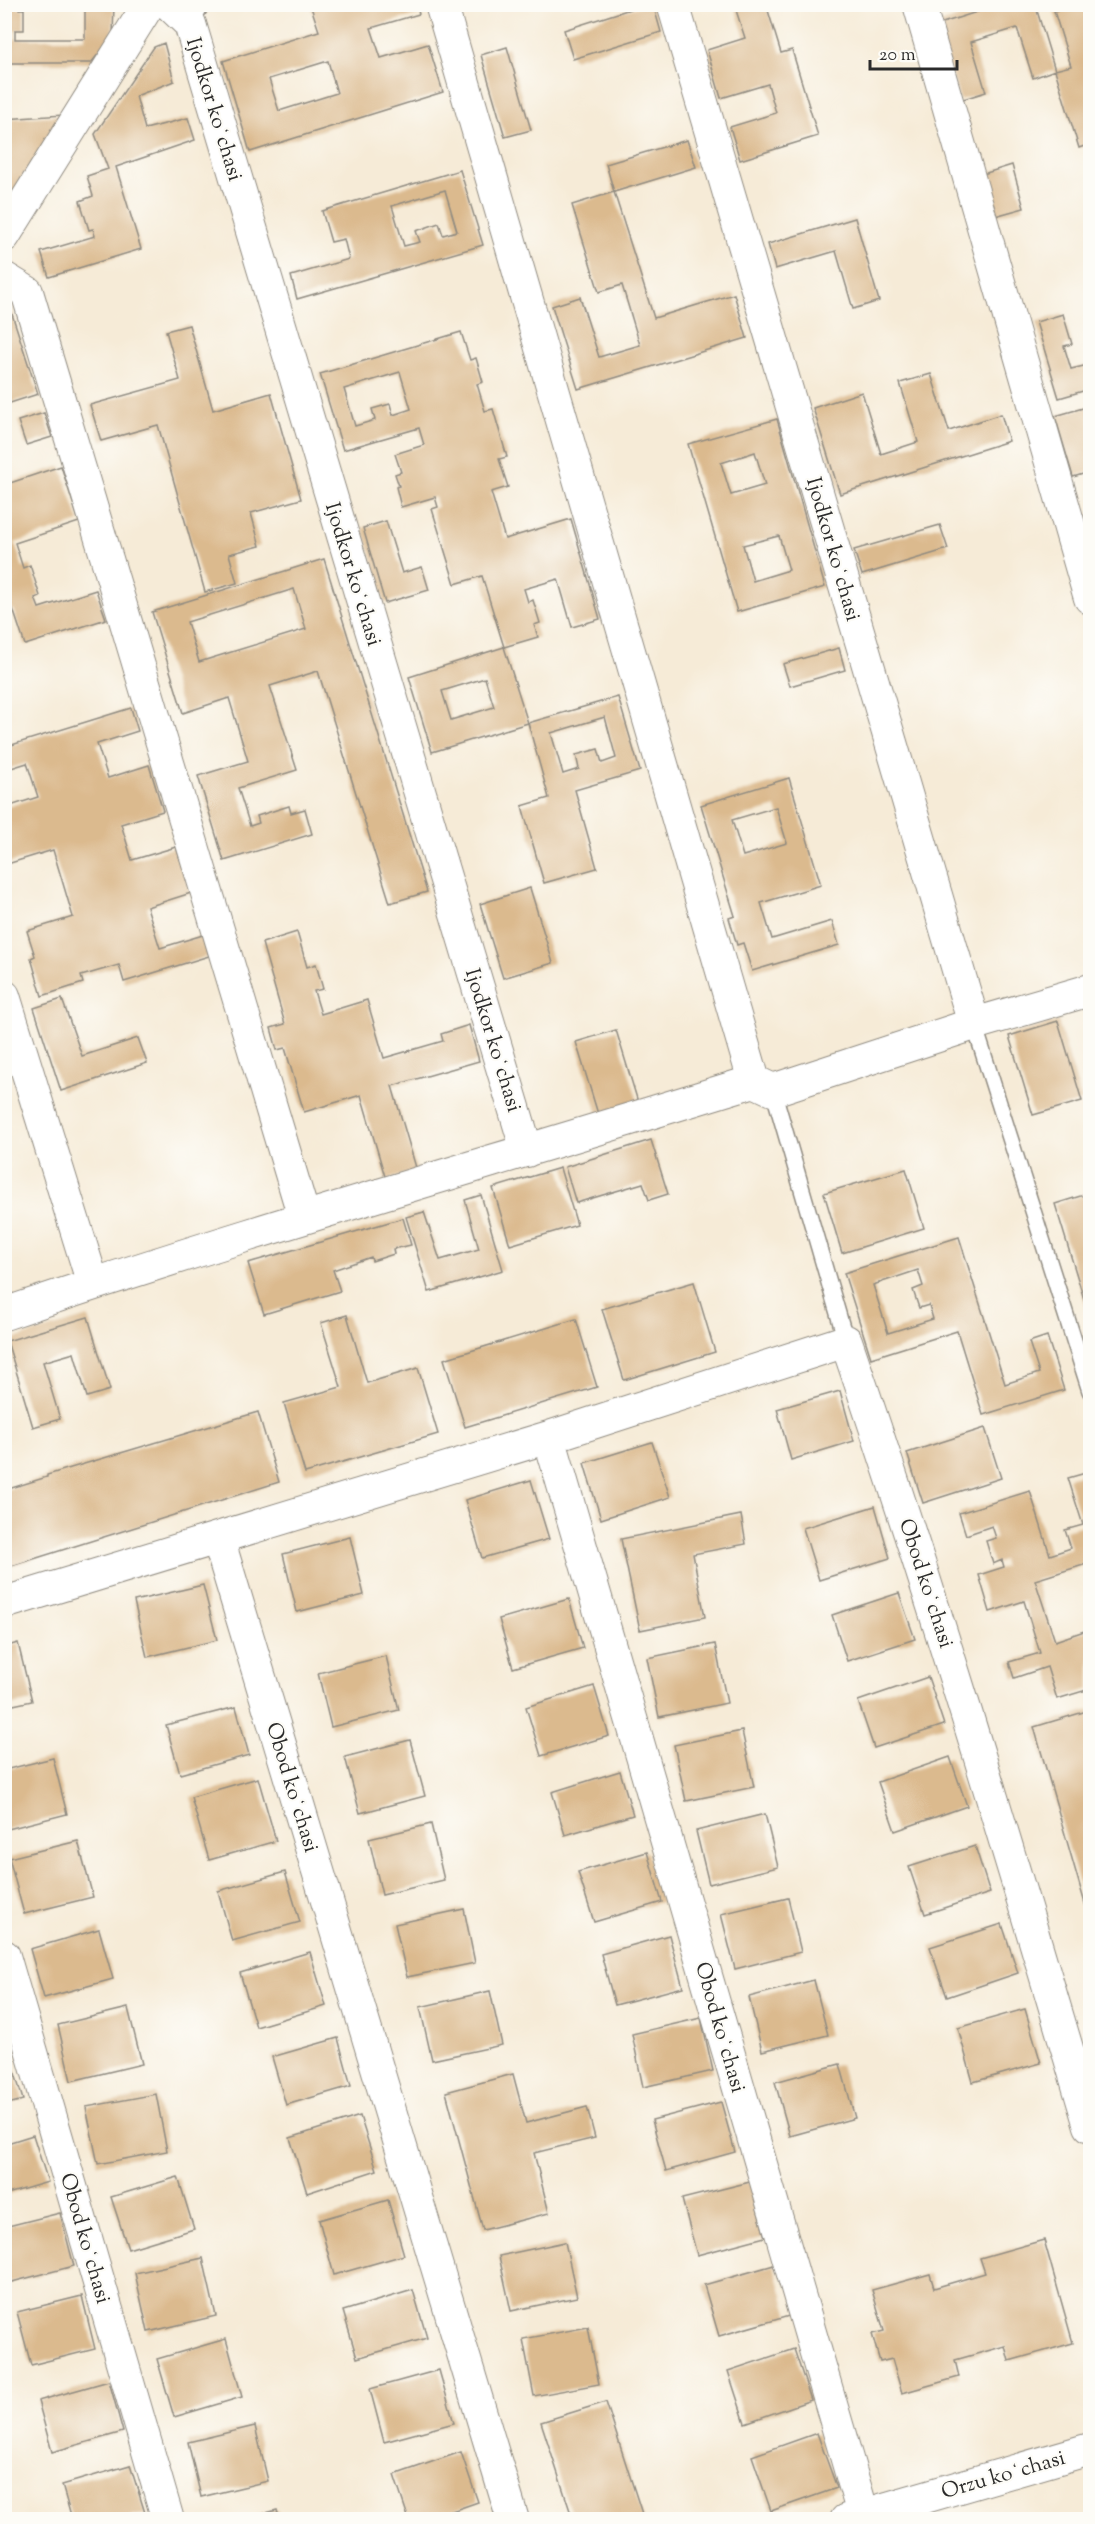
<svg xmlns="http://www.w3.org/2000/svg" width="1095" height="2524" font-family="'Sorts Mill Goudy',serif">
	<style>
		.building { fill: #dbba8e; fill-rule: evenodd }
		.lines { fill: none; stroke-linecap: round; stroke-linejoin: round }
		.service-casing { stroke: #908b81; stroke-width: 18 }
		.minor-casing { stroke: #908b81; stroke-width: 34 }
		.service { stroke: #fff; stroke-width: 15 }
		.minor { stroke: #fff; stroke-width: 32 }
		.labels { text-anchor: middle; stroke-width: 4.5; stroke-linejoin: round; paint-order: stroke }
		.street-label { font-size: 21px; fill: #2b2b2b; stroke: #fdfcf7 }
	</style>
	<rect width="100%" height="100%" fill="#fdfcf7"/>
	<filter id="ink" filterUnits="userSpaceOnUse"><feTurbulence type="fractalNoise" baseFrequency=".0167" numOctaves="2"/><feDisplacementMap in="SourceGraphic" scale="12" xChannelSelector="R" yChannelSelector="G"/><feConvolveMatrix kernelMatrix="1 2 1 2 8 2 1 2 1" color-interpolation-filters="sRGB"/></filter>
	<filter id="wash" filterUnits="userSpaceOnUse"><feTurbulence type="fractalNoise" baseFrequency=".008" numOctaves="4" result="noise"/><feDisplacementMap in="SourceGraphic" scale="24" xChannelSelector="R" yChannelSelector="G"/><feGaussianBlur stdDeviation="1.35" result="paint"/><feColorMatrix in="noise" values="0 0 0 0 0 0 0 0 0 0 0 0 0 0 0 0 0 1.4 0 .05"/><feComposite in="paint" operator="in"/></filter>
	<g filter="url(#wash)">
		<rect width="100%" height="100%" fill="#f6ebd7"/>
		<g id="blocks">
			<!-- building -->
			<path class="building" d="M 4,4 L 19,4 L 19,9 L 24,9 L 24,30 L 15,30 L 15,39 L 85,39 L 85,4 L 114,4 L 113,36 L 91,63 L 4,63 Z
				M 310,4 L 416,4 L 419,14 L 371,28 L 381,58 L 428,44 L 443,92 L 250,152 L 223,61 L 319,31 ZM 328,61 L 337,93 L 279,111 L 269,79 Z
				M 646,4 L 653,4 L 661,32 L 573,59 L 564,30 Z
				M 734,4 L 766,4 L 781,53 L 792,50 L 818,136 L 740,160 L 730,127 L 776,113 L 768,84 L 721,98 L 707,50 L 745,38 Z
				M 1002,4 L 1035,4 L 1055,70 L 1033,78 L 1017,28 L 971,42 L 986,92 L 960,100 L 936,25 Z
				M 1076,4 L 1085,4 L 1090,22 L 1090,144 L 1079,148 L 1055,70 L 1071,66 L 1054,11 Z
				M 164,43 L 174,81 L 136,96 L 145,129 L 188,118 L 195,140 L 116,167 L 141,249 L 49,277 L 41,252 L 95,236 L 93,229 L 89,230 L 80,201 L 93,196 L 87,176 L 108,169 L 95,134 L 154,47 Z
				M 507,47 L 531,130 L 505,137 L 481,55 Z
				M 63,115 L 4,208 L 4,119 Z
				M 687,140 L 696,167 L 614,192 L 606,164 Z
				M 1012,165 L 1024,208 L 995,216 L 983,174 Z
				M 460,170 L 483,245 L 297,299 L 291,276 L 349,259 L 344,239 L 331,242 L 322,211 ZM 445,190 L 457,231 L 443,235 L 439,223 L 416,231 L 420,242 L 404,246 L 392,206 Z
				M 614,192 L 654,318 L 734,294 L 747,338 L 578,389 L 552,306 L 580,297 L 599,357 L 640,345 L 622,285 L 599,292 L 572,205 Z
				M 855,218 L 879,301 L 853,309 L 836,251 L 775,269 L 768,244 Z
				M 10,308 L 38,394 L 4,405 L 4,374 L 8,373 L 4,362 L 4,310 Z
				M 1063,314 L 1072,344 L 1064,346 L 1071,369 L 1088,365 L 1087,359 L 1090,358 L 1090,389 L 1059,398 L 1036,322 Z
				M 189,325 L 213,410 L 271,393 L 301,499 L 251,513 L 260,546 L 229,554 L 237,583 L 205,592 L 158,425 L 101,441 L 90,405 L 180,380 L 166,331 Z
				M 461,332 L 470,360 L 476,358 L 483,382 L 477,384 L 485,411 L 493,409 L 507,457 L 499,459 L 508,487 L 491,492 L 505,539 L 571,519 L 600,619 L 572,627 L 558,579 L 524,589 L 528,602 L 533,600 L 540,623 L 534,625 L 538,637 L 504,647 L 482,576 L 455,584 L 432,509 L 438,507 L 435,497 L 401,507 L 396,487 L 399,486 L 395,474 L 401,472 L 395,454 L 424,445 L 419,428 L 343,450 L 320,374 ZM 400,372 L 411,409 L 393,415 L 390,404 L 372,409 L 375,420 L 355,426 L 344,389 Z
				M 931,374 L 949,431 L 1001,414 L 1009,441 L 840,494 L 813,408 L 862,392 L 881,454 L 918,442 L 900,383 Z
				M 1090,406 L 1090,472 L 1073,477 L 1055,416 Z
				M 44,413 L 52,437 L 26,445 L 18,421 Z
				M 777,419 L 825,587 L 737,612 L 688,444 ZM 755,452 L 765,485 L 731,495 L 721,463 ZM 779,536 L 789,570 L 753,581 L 743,545 Z
				M 61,466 L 79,522 L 15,543 L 23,568 L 30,565 L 40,596 L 35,598 L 39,608 L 96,590 L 106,619 L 25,645 L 13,609 L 4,611 L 4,485 Z
				M 386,521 L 402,573 L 422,567 L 429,590 L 385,603 L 363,528 Z
				M 940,525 L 948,549 L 862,575 L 854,550 Z
				M 324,559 L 427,892 L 390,903 L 318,671 L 270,686 L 297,770 L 238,788 L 250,826 L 259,823 L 257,816 L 289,806 L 291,813 L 305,809 L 312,834 L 224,861 L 198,776 L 248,761 L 229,698 L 183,713 L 152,612 ZM 294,589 L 306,629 L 199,662 L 187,622 Z
				M 504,647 L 528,723 L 432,752 L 409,677 ZM 485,678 L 494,707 L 451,720 L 442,691 Z
				M 839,648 L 845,670 L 790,686 L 783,664 Z
				M 618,697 L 640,771 L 575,790 L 597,868 L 544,883 L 522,806 L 549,798 L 528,723 ZM 605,717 L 616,758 L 602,763 L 598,749 L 576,755 L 579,769 L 563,774 L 551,733 Z
				M 131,708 L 138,731 L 97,744 L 108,778 L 149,765 L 163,811 L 121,824 L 132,860 L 176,847 L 184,871 L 191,893 L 147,907 L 160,948 L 203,935 L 209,956 L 124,982 L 119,965 L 81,976 L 83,983 L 42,996 L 31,958 L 35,956 L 27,931 L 73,917 L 53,850 L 4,865 L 4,808 L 38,797 L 27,763 L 5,770 L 5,747 Z
				M 789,778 L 821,885 L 761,903 L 772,939 L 832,921 L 839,945 L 752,971 L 743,943 L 737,945 L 729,918 L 735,916 L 701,805 ZM 776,807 L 787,843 L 743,856 L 732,820 Z
				M 530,888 L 553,963 L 503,978 L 480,904 Z
				M 297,932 L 307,967 L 316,964 L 323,989 L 314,991 L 321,1014 L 367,1000 L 384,1058 L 443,1041 L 441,1034 L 469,1025 L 479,1061 L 392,1086 L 417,1171 L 386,1180 L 361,1095 L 304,1112 L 285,1048 L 277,1050 L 271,1028 L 285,1024 L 262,943 Z
				M 62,999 L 82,1056 L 138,1038 L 147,1063 L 61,1091 L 34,1008 Z
				M 1058,1021 L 1082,1101 L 1033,1115 L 1009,1036 Z
				M 616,1030 L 638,1102 L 598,1114 L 576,1042 Z
				M 651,1140 L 668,1194 L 649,1200 L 643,1183 L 576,1203 L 565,1167 Z
				M 560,1168 L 577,1225 L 510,1245 L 493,1188 Z
				M 906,1169 L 924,1228 L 842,1253 L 824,1193 Z
				M 1090,1193 L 1090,1319 L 1055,1204 Z
				M 481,1195 L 503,1270 L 429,1292 L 406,1217 L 424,1212 L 440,1260 L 479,1249 L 465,1200 Z
				M 403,1218 L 411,1245 L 393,1249 L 394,1254 L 372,1261 L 371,1257 L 333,1270 L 340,1291 L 264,1314 L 248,1263 Z
				M 959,1237 L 1005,1384 L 1039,1373 L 1029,1342 L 1047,1336 L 1064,1390 L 983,1415 L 957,1331 L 871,1358 L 844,1273 ZM 918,1270 L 923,1286 L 913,1290 L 919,1308 L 929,1305 L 933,1319 L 888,1333 L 873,1285 Z
				M 694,1282 L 715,1352 L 624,1380 L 602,1309 Z
				M 347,1315 L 367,1383 L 418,1368 L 438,1434 L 305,1473 L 284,1403 L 341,1387 L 321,1323 Z
				M 88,1317 L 110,1390 L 87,1397 L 74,1353 L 43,1362 L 60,1419 L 33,1427 L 7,1341 Z
				M 576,1319 L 597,1387 L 465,1427 L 444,1359 Z
				M 840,1391 L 854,1441 L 791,1460 L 777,1409 Z
				M 258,1412 L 279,1482 L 5,1568 L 5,1490 L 47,1477 L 47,1475 Z
				M 985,1428 L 1001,1478 L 923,1503 L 907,1453 Z
				M 652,1442 L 670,1497 L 601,1519 L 584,1463 Z
				M 1089,1472 L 1090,1563 L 1035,1580 L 1055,1641 L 1090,1629 L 1090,1689 L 1057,1699 L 1047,1667 L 1014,1678 L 1009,1662 L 1040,1653 L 1024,1601 L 990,1612 L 979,1575 L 1004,1567 L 1002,1560 L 993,1564 L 986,1541 L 996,1538 L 992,1526 L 966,1535 L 959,1513 L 1030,1491 L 1050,1555 L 1071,1548 L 1065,1530 L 1083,1525 L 1068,1478 Z
				M 531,1480 L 549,1539 L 482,1558 L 465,1500 Z
				M 875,1506 L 890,1558 L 819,1580 L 803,1528 Z
				M 741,1515 L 746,1544 L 693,1554 L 705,1617 L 640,1630 L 621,1539 Z
				M 350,1537 L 364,1595 L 297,1612 L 283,1554 Z
				M 203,1585 L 217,1640 L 147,1657 L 134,1601 Z
				M 899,1593 L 915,1639 L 847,1661 L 832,1615 Z
				M 569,1599 L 583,1648 L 513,1668 L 499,1619 Z
				M 18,1643 L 32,1701 L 4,1707 L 4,1647 Z
				M 715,1644 L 727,1703 L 659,1717 L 647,1658 Z
				M 386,1656 L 399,1710 L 331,1727 L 318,1673 Z
				M 928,1677 L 944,1725 L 874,1748 L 858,1701 Z
				M 594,1686 L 609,1736 L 541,1756 L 526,1707 Z
				M 236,1707 L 249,1755 L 180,1774 L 166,1725 Z
				M 1090,1710 L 1090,1921 L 1034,1727 Z
				M 742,1731 L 754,1787 L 686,1801 L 674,1745 Z
				M 410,1740 L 425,1796 L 360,1813 L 345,1757 Z
				M 950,1757 L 967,1806 L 895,1831 L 878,1782 Z
				M 53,1758 L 67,1814 L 4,1830 L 4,1770 Z
				M 620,1771 L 633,1815 L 565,1835 L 552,1792 Z
				M 258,1778 L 276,1841 L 209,1860 L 191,1797 Z
				M 765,1814 L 778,1867 L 709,1884 L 696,1831 Z
				M 431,1824 L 444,1880 L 382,1895 L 369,1839 Z
				M 78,1841 L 93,1897 L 24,1914 L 9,1858 Z
				M 975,1846 L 990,1893 L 925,1914 L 909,1867 Z
				M 647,1852 L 662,1902 L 594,1922 L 578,1872 Z
				M 285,1872 L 300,1922 L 232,1941 L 218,1891 Z
				M 788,1898 L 801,1952 L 735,1969 L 721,1914 Z
				M 464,1909 L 475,1963 L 407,1977 L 395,1924 Z
				M 1002,1924 L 1018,1973 L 947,1997 L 930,1947 Z
				M 99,1929 L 113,1979 L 44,1998 L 30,1949 Z
				M 669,1935 L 683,1987 L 615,2005 L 601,1954 Z
				M 310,1952 L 326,2006 L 256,2027 L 240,1973 Z
				M 814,1980 L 828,2035 L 762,2051 L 749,1997 Z
				M 490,1991 L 502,2045 L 432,2060 L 420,2007 Z
				M 128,2008 L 142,2064 L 71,2081 L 58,2025 Z
				M 1025,2009 L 1041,2063 L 973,2082 L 958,2028 Z
				M 701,2018 L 713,2071 L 643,2087 L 632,2034 Z
				M 4,2037 L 23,2100 L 4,2105 Z
				M 338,2038 L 351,2086 L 286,2105 L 272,2057 Z
				M 840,2064 L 855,2118 L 790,2136 L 775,2082 Z
				M 513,2074 L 526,2123 L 587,2107 L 595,2138 L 534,2153 L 549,2213 L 483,2230 L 446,2092 Z
				M 156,2094 L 167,2151 L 98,2164 L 86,2107 Z
				M 721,2102 L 735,2152 L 666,2171 L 652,2120 Z
				M 360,2116 L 377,2170 L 307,2193 L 290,2138 Z
				M 33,2135 L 48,2182 L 4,2195 L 4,2144 Z
				M 178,2177 L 194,2229 L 128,2249 L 111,2197 Z
				M 750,2182 L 765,2237 L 697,2255 L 682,2199 Z
				M 388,2200 L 404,2255 L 334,2275 L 319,2220 Z
				M 60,2213 L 74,2266 L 4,2284 L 4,2227 Z
				M 1044,2240 L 1073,2343 L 1009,2361 L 1005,2346 L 955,2360 L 959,2377 L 902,2393 L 892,2359 L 880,2362 L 872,2334 L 884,2331 L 872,2290 L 930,2274 L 934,2288 L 985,2273 L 980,2258 Z
				M 565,2242 L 577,2297 L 511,2311 L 499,2256 Z
				M 203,2258 L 216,2316 L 148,2332 L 135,2273 Z
				M 774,2265 L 789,2316 L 719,2336 L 704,2285 Z
				M 413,2290 L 427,2338 L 357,2358 L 343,2311 Z
				M 82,2296 L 95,2349 L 31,2365 L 17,2312 Z
				M 588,2327 L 599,2384 L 534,2396 L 523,2339 Z
				M 226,2339 L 242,2397 L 174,2417 L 157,2359 Z
				M 794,2349 L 811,2400 L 745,2423 L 728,2371 Z
				M 439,2370 L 454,2423 L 384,2442 L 370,2389 Z
				M 109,2381 L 123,2432 L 52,2452 L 38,2401 Z
				M 606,2402 L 644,2520 L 573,2520 L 541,2422 Z
				M 255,2426 L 268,2481 L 201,2497 L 188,2442 Z
				M 817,2433 L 837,2488 L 771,2511 L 752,2456 Z
				M 461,2452 L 478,2502 L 426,2520 L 409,2520 L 394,2475 Z
				M 130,2465 L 145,2513 L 122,2520 L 72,2520 L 62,2485 Z
				M 277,2510 L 280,2520 L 244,2520 L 244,2519 Z"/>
		</g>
	</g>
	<g filter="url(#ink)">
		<use href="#blocks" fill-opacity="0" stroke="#908b81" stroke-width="1.5"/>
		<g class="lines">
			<defs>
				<path id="service" d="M 190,24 L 202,4
					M 974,1024 L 1090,1391
					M 773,1090 L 846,1341"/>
				<path id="minor" d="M 169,4 L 190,24 L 527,1151
					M 441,4 L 754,1081
					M 673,4 L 974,1024
					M 919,4 L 1090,598
					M 4,236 L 149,4
					M 4,278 L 27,292 L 304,1217
					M 4,996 L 93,1284
					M 4,1314 C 252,1230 504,1159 754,1081 L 773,1090 L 974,1024 L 1090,990
					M 549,1437 L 863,2514
					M 218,1538 L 513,2520
					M 4,1603 L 549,1437 L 846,1341 C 935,1601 1012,1863 1090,2126
					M 4,1956 L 168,2520
					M 846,2520 L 1090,2449"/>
			</defs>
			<!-- service casing -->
			<use href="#service" class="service-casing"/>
			<!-- minor casing -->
			<use href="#minor" class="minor-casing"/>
			<!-- service -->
			<use href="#service" class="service"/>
			<!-- minor -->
			<use href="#minor" class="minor"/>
		</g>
	</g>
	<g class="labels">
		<!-- street labels -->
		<g class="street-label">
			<text transform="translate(215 109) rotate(73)" y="7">Ijodkor koʻchasi</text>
			<text transform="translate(834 549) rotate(74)" y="7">Ijodkor koʻchasi</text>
			<text transform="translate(354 574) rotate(73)" y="7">Ijodkor koʻchasi</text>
			<text transform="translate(494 1040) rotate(73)" y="7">Ijodkor koʻchasi</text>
			<text transform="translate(927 1583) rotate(72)" y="7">Obod koʻchasi</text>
			<text transform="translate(293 1787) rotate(73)" y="7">Obod koʻchasi</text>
			<text transform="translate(721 2027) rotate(74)" y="7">Obod koʻchasi</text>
			<text transform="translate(86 2238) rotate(74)" y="7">Obod koʻchasi</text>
			<text transform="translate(1003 2474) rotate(-16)" y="7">Orzu koʻchasi</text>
		</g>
	</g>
	<!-- margin -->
	<rect width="1095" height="2524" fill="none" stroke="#fdfcf7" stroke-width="24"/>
	<!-- scale -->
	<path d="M870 60v9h87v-9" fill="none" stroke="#2b2b2b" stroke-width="3"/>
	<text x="879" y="60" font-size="18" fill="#2b2b2b" stroke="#fdfcf7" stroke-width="4.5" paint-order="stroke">20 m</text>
</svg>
